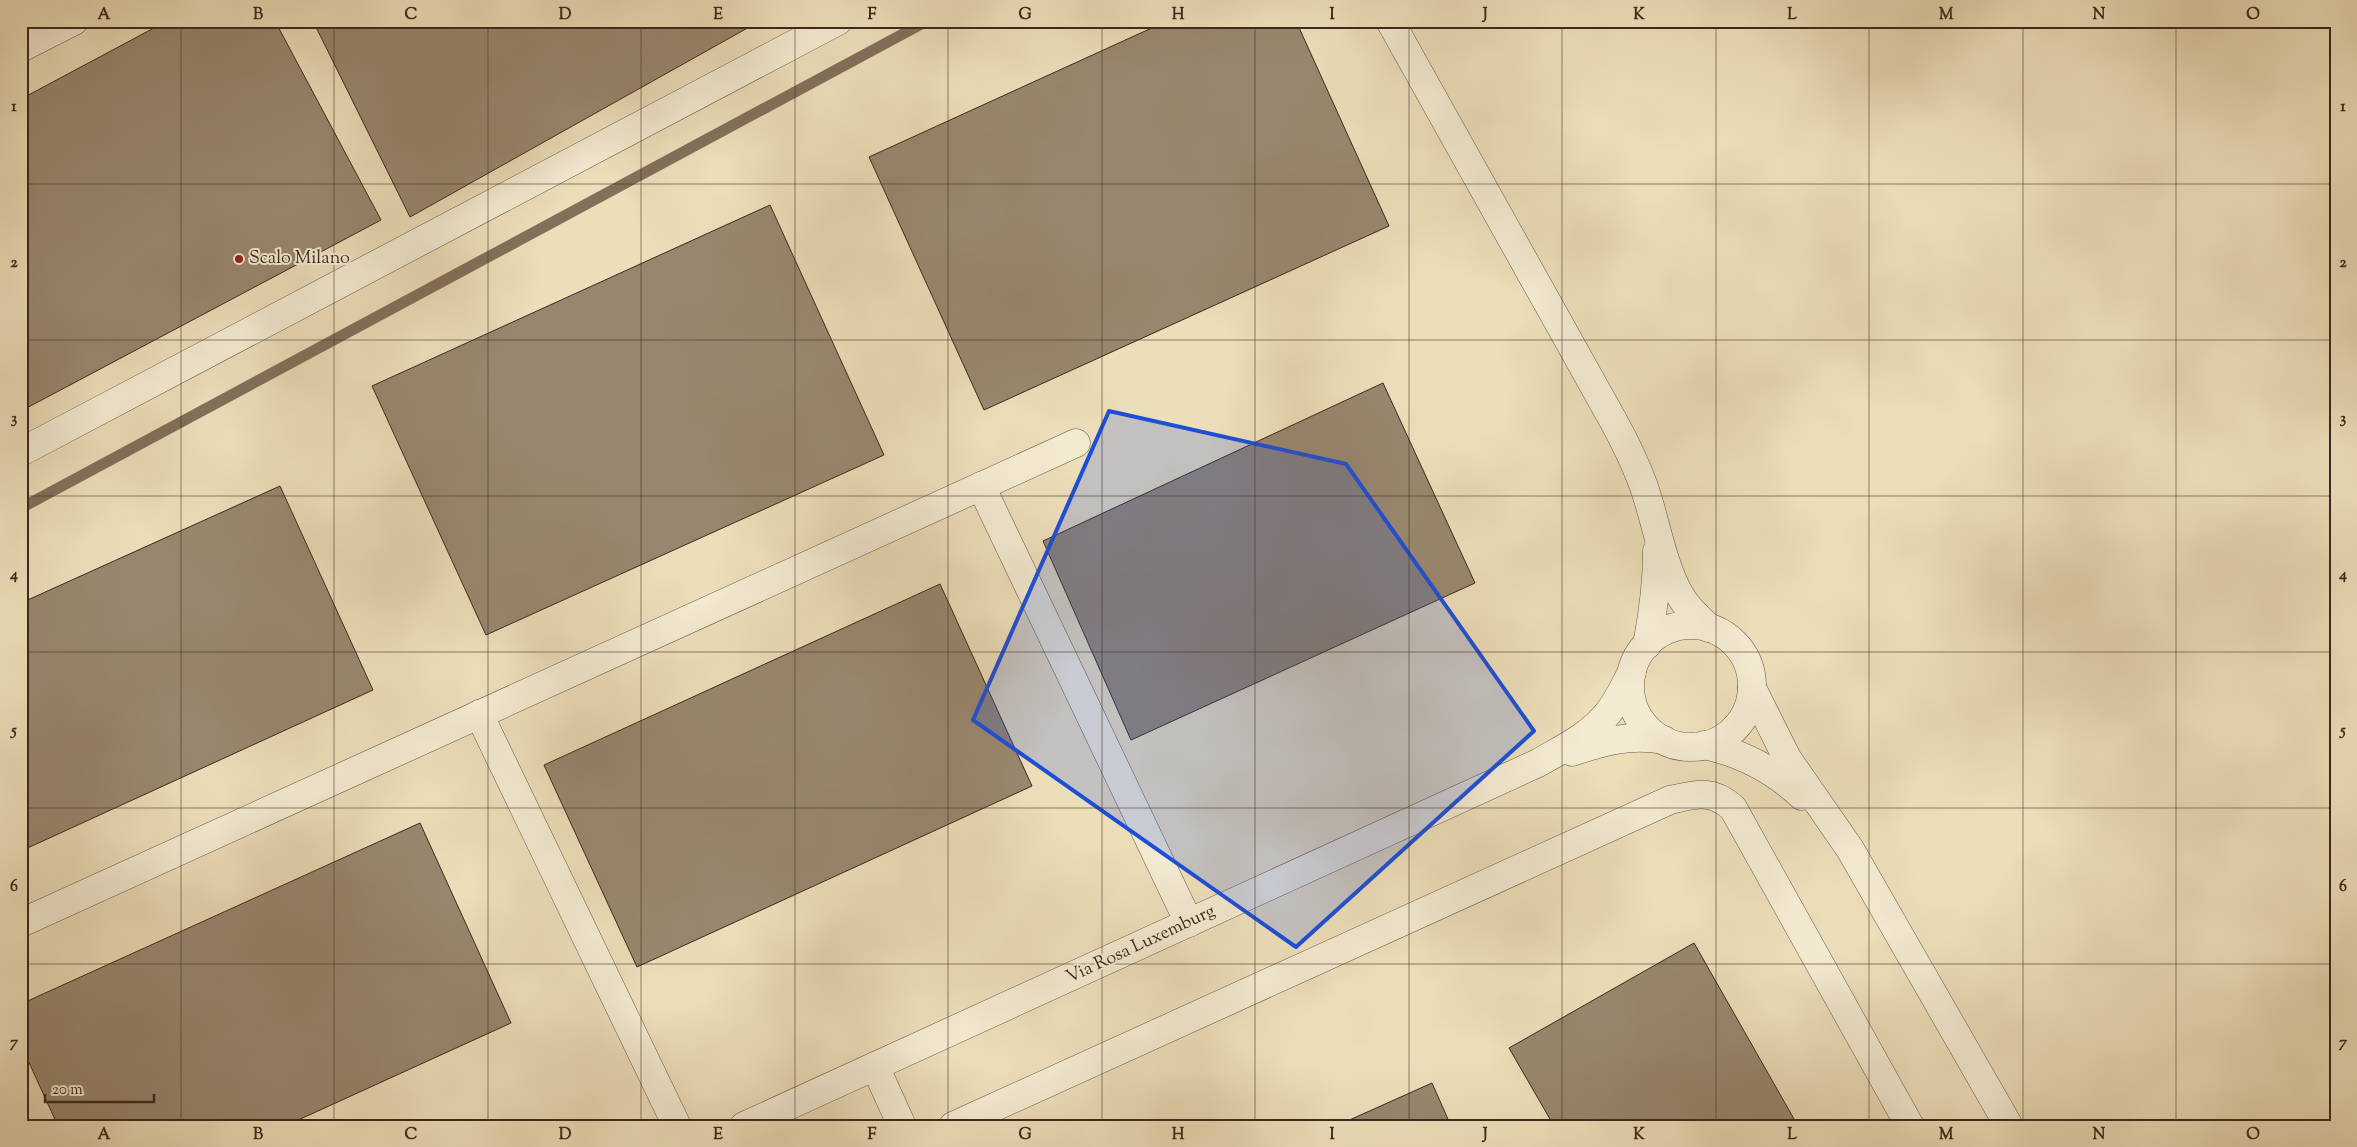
<svg xmlns="http://www.w3.org/2000/svg" width="2357" height="1147" viewBox="0 0 2357 1147" font-family="'Sorts Mill Goudy',serif">
	<style>
		.lines { fill: none; stroke-linecap: round; stroke-linejoin: round }
		.stream { stroke: #82705b; stroke-width: 11 }
		.building { fill: #98876f; stroke: #3c281e }
		.minor-casing { stroke: #685645; stroke-width: 29 }
		.minor { stroke: #f3ead2; stroke-width: 28 }
		.marked { fill: #1d4ed8; fill-opacity: 0.2; stroke: #1d4ed8; stroke-width: 4; stroke-linejoin: round }
		.grid { fill: none; stroke: #3c281e; stroke-width: 1; stroke-opacity: 0.55 }
		.poi-dot { fill: #8f2418; stroke: #f3ead2; stroke-width: 2 }
		.labels { text-anchor: middle; dominant-baseline: central; stroke-width: 4; stroke-linejoin: round; paint-order: stroke }
		.poi-label { font-size: 18px; fill: #3c281e; stroke: #f3ead2; text-anchor: start }
		.street-label { font-size: 18px; fill: #3c281e; stroke: #f3ead2 }
		.neatline { fill: none; stroke: #3c281e; stroke-width: 2 }
		.grid-label { font-size: 16px; text-anchor: middle; font-weight: bold; fill: #3c281e }
	</style>
	<rect width="100%" height="100%" fill="#ecdeb9"/>
	<filter id="stains"><feTurbulence type="fractalNoise" baseFrequency=".004" numOctaves="4"/><feColorMatrix values="0 0 0 0 .2 0 0 0 0 .09 0 0 0 0 .02 0 0 0 .5 -.17"/></filter>
	<radialGradient id="worn" r=".72"><stop offset=".6" stop-color="#630" stop-opacity="0"/><stop offset="1" stop-color="#630" stop-opacity=".3"/></radialGradient>
	<g class="lines">
		<polyline class="stream" points="21,508 927,21"/>
	</g>
	<g class="building">
		<polygon points="167,21 275,21 381,220 21,411 21,99"/>
		<polygon points="313,21 760,21 410,217"/>
		<polygon points="1167,21 1296,21 1389,226 984,410 869,157"/>
		<polygon points="770,205 884,455 486,635 372,386"/>
		<polygon points="1383,383 1475,583 1131,740 1043,541"/>
		<polygon points="280,486 373,690 21,851 21,603"/>
		<polygon points="940,584 1032,786 637,967 544,765"/>
		<polygon points="420,823 511,1023 285,1126 58,1126 21,1045 21,1004"/>
		<polygon points="1694,943 1798,1126 1554,1126 1509,1048"/>
		<polygon points="1432,1083 1451,1126 1336,1126"/>
	</g>
	<g class="lines">
		<g class="minor-casing">
			<g id="minor">
				<path d="M 1390,21 L 1614,422 C 1625,442 1635,463 1643,484 C 1656,520 1662,565 1681,597 C 1688,609 1699,618 1709,628"/>
				<polyline points="21,48 74,21"/>
				<polyline points="21,452 838,21"/>
				<polyline points="981,486 1189,923"/>
				<circle cx="1691" cy="686" r="61"/>
				<path d="M 1647,645 C 1653,614 1657,584 1657,551"/>
				<polyline points="1752,688 1787,758 1850,849 2009,1126"/>
				<polyline points="479,714 677,1126"/>
				<path d="M 1704,745 C 1742,753 1774,770 1802,796"/>
				<path d="M 1572,752 C 1604,741 1631,734 1664,740"/>
				<polyline points="21,923 1076,443"/>
				<polyline points="875,1066 902,1126"/>
				<path d="M 744,1126 L 1538,763 C 1562,749 1590,736 1608,713 C 1618,701 1624,686 1632,672"/>
				<path d="M 953,1126 L 1670,800 C 1696,794 1712,789 1733,808 L 1910,1126"/>
			</g>
		</g>
		<use href="#minor" class="minor"/>
	</g>
	<path class="marked" d="M 1109,411 L 1346,464 L 1534,731 L 1296,947 L 973,720 Z"/>
	<path class="grid" d="M 181,21 L 181,1126M 334,21 L 334,1126M 488,21 L 488,1126M 641,21 L 641,1126M 795,21 L 795,1126M 948,21 L 948,1126M 1102,21 L 1102,1126M 1255,21 L 1255,1126M 1409,21 L 1409,1126M 1562,21 L 1562,1126M 1716,21 L 1716,1126M 1869,21 L 1869,1126M 2023,21 L 2023,1126M 2176,21 L 2176,1126M 21,184 L 2336,184M 21,340 L 2336,340M 21,496 L 2336,496M 21,652 L 2336,652M 21,808 L 2336,808M 21,964 L 2336,964"/>
	<circle class="poi-dot" cx="239" cy="259" r="5"/>
	<g class="labels">
		<g class="poi-label">
			<text x="249" y="259">Scalo Milano</text>
		</g>
		<g class="street-label">
			<text transform="translate(1141 945) rotate(-25)">Via Rosa Luxemburg</text>
		</g>
	</g>
	<rect width="2357" height="1147" fill="none" stroke="#ecdeb9" stroke-width="55"/>
	<path d="M45 1094v8h109v-8" fill="none" stroke="#3c281e" stroke-width="2.5"/>
	<text x="52" y="1094" font-size="15" fill="#3c281e" stroke="#f3ead2" stroke-width="4" paint-order="stroke">20 m</text>
	<rect x="28" y="28" width="2302" height="1092" class="neatline"/>
	<g class="grid-label">
		<text x="104" y="19">A</text>
		<text x="258" y="19">B</text>
		<text x="411" y="19">C</text>
		<text x="565" y="19">D</text>
		<text x="718" y="19">E</text>
		<text x="872" y="19">F</text>
		<text x="1025" y="19">G</text>
		<text x="1178" y="19">H</text>
		<text x="1332" y="19">I</text>
		<text x="1485" y="19">J</text>
		<text x="1639" y="19">K</text>
		<text x="1792" y="19">L</text>
		<text x="1946" y="19">M</text>
		<text x="2099" y="19">N</text>
		<text x="2253" y="19">O</text>
		<text x="14" y="111">1</text>
		<text x="2343" y="111">1</text>
		<text x="14" y="267">2</text>
		<text x="2343" y="267">2</text>
		<text x="14" y="423">3</text>
		<text x="2343" y="423">3</text>
		<text x="14" y="579">4</text>
		<text x="2343" y="579">4</text>
		<text x="14" y="735">5</text>
		<text x="2343" y="735">5</text>
		<text x="14" y="891">6</text>
		<text x="2343" y="891">6</text>
		<text x="14" y="1047">7</text>
		<text x="2343" y="1047">7</text>
		<text x="104" y="1139">A</text>
		<text x="258" y="1139">B</text>
		<text x="411" y="1139">C</text>
		<text x="565" y="1139">D</text>
		<text x="718" y="1139">E</text>
		<text x="872" y="1139">F</text>
		<text x="1025" y="1139">G</text>
		<text x="1178" y="1139">H</text>
		<text x="1332" y="1139">I</text>
		<text x="1485" y="1139">J</text>
		<text x="1639" y="1139">K</text>
		<text x="1792" y="1139">L</text>
		<text x="1946" y="1139">M</text>
		<text x="2099" y="1139">N</text>
		<text x="2253" y="1139">O</text>
	</g>
	<rect width="100%" height="100%" filter="url(#stains)"/>
	<rect width="100%" height="100%" fill="url(#worn)"/>
</svg>
